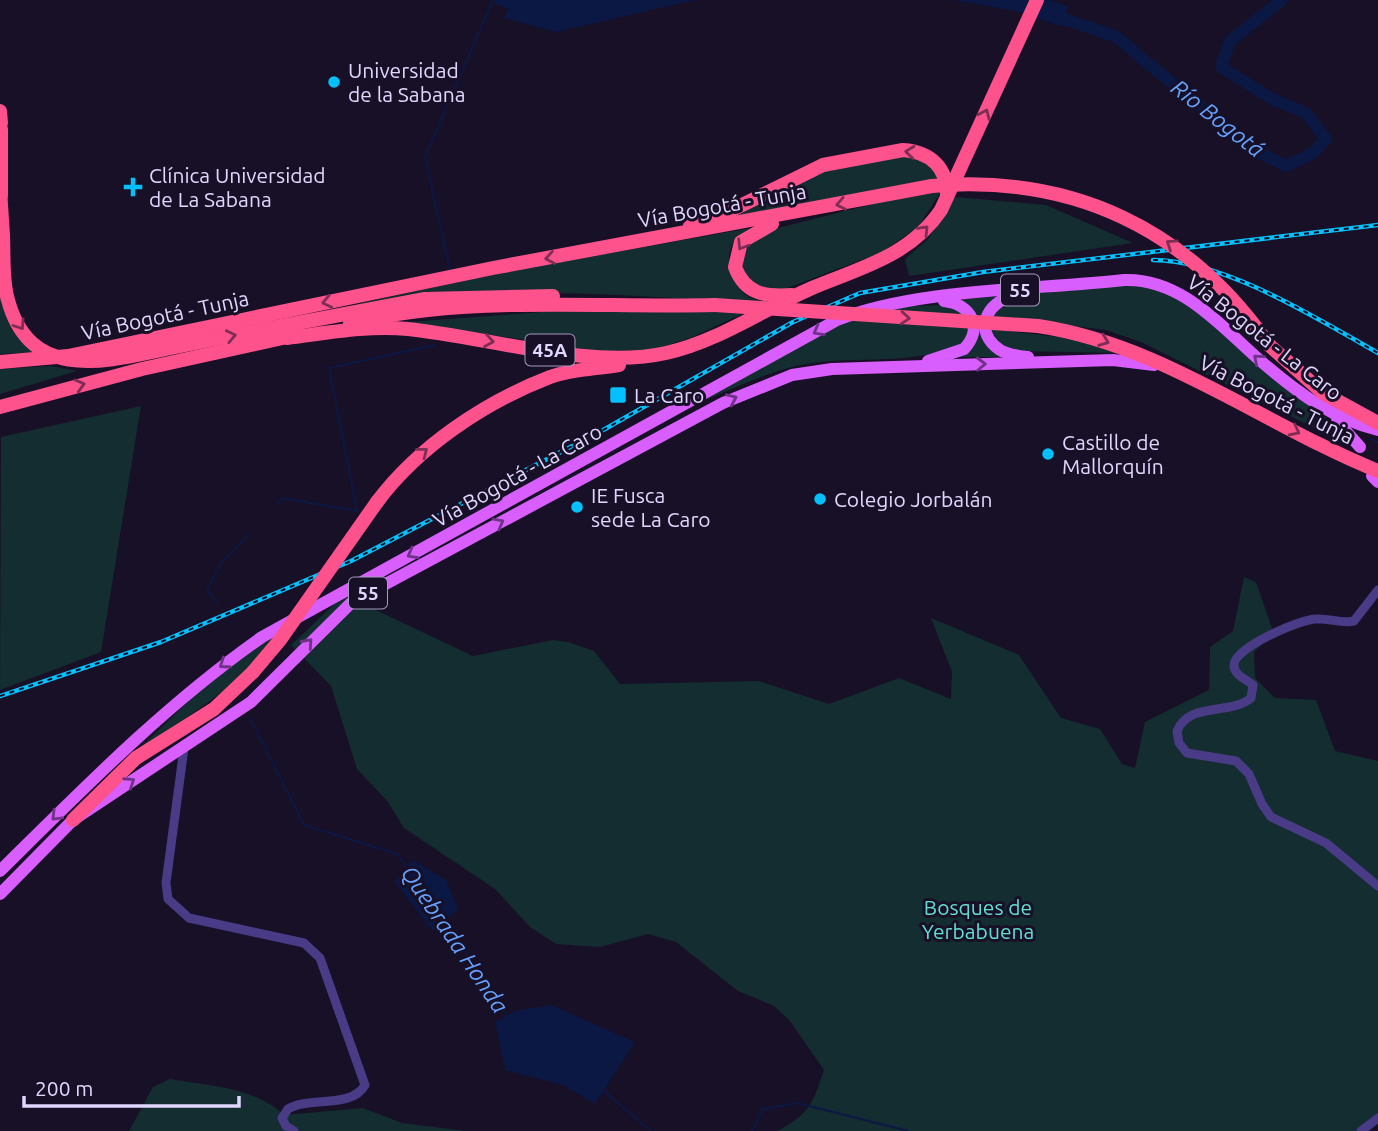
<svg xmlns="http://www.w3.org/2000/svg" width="1378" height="1131" viewBox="0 0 1378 1131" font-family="Ubuntu,sans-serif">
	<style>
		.green { fill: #132d30 }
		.water { fill: #0b1844 }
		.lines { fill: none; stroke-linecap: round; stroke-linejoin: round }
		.stream { stroke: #0b1844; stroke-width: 2 }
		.river { stroke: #0b1844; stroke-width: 12 }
		.minor { stroke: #493b85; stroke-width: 9 }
		.major { stroke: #d85efd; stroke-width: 12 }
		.highway { stroke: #fd528c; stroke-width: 14 }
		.rail-casing { stroke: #04c0fc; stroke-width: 4.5 }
		.rail { stroke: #171027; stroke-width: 2; stroke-dasharray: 5; stroke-linecap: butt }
		.highway-bridge { stroke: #fd528c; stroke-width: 14 }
		.oneway { stroke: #7e2e54 }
		.oneway2 { stroke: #6e3387 }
		.poi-dot { fill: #04c0fc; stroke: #171027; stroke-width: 2.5 }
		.labels { text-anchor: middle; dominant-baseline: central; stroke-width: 6; stroke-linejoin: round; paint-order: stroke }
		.shield { fill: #171027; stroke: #a49bbe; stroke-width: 2 }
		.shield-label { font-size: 19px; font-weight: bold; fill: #e0d6fe }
		.poi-label { font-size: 21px; fill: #e0d6fe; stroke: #171027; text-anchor: start }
		.street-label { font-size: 21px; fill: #e0d6fe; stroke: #171027 }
		.park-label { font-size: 21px; fill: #62dfd1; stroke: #171027 }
		.water-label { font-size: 23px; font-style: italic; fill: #65a1fd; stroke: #171027 }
	</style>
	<rect width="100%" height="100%" fill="#171027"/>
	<g class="green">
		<polygon points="906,153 922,156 942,181 712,227 825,170"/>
		<polygon points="941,192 918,227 882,252 777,292 756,288 742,271 743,248 758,233 893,199"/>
		<polygon points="955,197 1046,205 1133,243 909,276 905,259 927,240"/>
		<path d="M 756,227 C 748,231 737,235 733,243 C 723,260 733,290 751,298 C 757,301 766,300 773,300 L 690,338 L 659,348 L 634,352 L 597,351 L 408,322 L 705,300 C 587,292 469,288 351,305 L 516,270 Z"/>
		<polygon points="0,235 3,290 37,352 0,354"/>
		<path d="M 1126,285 L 1148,286 L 1183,300 L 1345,433 L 1359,450 L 1141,342 L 1106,330 L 991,316 C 1021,284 1085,288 1126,285 Z"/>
		<polygon points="996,296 981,317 1006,357 955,357 964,355 975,312 960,300"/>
		<path d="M 946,305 L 964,311 L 970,330 L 966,342 C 917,367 859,355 806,364 C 766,371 727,392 689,407 L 843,322 L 908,306 Z"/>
		<polygon points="990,329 1075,339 1118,353 1015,351 1001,346"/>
		<polygon points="51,366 77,371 0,394 0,369"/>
		<polygon points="141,406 101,652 0,690 1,437"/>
		<path d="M 1244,577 L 1256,582 L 1274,634 L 1254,652 L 1255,678 L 1275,698 L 1316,700 L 1335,751 L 1378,761 L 1378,1116 L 1357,1131 L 777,1131 C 809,1115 813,1103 824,1070 L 790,1021 L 774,1006 L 738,991 L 676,942 L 648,934 L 600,947 L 556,944 L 530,927 L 495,889 L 404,828 L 388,802 L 357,769 L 331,686 L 291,645 L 344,595 L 473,656 L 553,640 L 568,642 L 594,651 L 620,684 L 759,681 L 829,704 L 899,678 L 951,699 L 952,672 L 931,618 L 1019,655 L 1061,718 L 1100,729 L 1122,764 L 1135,768 L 1145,722 L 1209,690 L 1210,647 L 1233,631 Z"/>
		<path d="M 276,633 C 239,689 191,713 138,750 L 220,671 Z"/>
		<path d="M 170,1079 C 210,1086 254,1087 284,1115 L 363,1108 L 402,1123 L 466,1131 L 129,1131 L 153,1087 Z"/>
	</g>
	<g class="water">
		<polygon points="513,0 695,0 556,32 504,18"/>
		<polygon points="953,0 1049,0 1068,6 1063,27 1016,11"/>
		<polygon points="413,860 446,880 458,909 433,931 394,881"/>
		<polygon points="551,1005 635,1042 595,1104 563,1085 505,1070 495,1022 515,1011"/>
	</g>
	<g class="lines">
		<g class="stream">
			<polyline points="450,270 425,157 493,0"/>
			<polyline points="1371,439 1378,442"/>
			<polyline points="277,504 282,498 357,511 329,368 435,345"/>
			<polyline points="217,602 207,590 222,562 249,534"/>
			<polyline points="250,718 304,825 397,854 406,866"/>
			<polyline points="445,919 508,1017"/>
			<polyline points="604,1091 651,1131"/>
			<polyline points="752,1131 763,1109 797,1103 908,1131"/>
		</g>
		<g class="river">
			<polyline points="501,0 528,8"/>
			<polyline points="1023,0 1061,18 1115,36 1252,149 1286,166 1313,153 1326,139 1306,113 1272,99 1221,67 1230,41 1282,0"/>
		</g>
		<g class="minor">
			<path d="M 1378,590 L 1354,621 C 1341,624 1330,618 1316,619 C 1301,619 1232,648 1234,666 C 1235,676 1246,679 1253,685 L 1251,698 C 1229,716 1190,701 1177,731 L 1179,743 L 1187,753 L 1236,761 L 1249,774 L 1262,804 L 1271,817 L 1326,843 L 1378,886"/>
			<path d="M 184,748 L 166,883 L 168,899 L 189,918 L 304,943 L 320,958 L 365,1085 C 352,1109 309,1096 288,1109 L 282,1118 L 286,1126 L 294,1131"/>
			<polyline points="1361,1131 1378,1118"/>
		</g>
		<g class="major">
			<path d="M 1013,296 C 986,302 973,332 1000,350 C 1008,355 1019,356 1028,357"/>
			<path d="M 928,361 L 964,349 C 984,328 971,304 944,301"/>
			<polyline points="1337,421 1360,447"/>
			<polyline points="1372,476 1378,482"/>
			<path d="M 0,871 C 84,788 165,705 262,637 L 837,320 C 918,288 1036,290 1124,280 C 1183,278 1222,328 1263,363 C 1298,393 1333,419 1378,430"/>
			<polyline points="0,894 73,820 251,702 352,602 723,403 792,375 832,369 1113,360 1154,365"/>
		</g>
		<g class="highway">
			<polyline points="0,111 1,123"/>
			<polyline points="1,129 1,195"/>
			<polyline points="0,189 3,236"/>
			<path d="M 772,224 L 741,242 L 735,267 C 745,294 765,297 792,295"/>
			<path d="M 690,226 L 730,211 L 823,165 L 903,150 C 931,152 948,168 947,197"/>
			<path d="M 350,323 C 469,295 594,308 715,305"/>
			<path d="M 1038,326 C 1161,344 1264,425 1378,471"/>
			<polyline points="260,330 425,299 553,296"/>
			<path d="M 287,338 C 327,333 368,325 408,329 C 486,337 592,370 666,353 C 717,342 764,309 812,288 C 860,268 910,256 941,210 L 1037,0"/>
			<polyline points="1269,345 1323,393 1378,423"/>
			<polyline points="0,362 68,356 493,268 932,186"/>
			<polyline points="0,407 142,369 296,335"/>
			<path d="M 377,502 C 419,446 485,402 550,377 C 572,369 596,369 619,365"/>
			<polyline points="73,820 136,758 214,709 253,672"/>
		</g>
		<g class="rail-casing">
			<g id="rail">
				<path d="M 1153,260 C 1224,260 1316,318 1378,353"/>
				<polyline points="0,696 161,642 351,561 605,429 793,322 860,293 983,272 1378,225"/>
			</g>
		</g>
		<use href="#rail" class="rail"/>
		<g class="highway-bridge">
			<path d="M 932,186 C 1073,174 1188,229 1269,345"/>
			<path d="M 3,236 C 4,257 2,280 8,300 C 30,382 105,362 166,349 C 197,343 229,336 260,330"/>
			<polyline points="715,305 1038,326"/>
			<polyline points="253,672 280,640 377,502"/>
		</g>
	</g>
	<defs><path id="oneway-chevron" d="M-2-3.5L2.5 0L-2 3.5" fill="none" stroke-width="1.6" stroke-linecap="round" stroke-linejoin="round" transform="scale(1.75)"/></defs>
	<g class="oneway">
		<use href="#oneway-chevron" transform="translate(985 114) rotate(-66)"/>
		<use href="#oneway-chevron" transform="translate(910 152) rotate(-174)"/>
		<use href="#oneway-chevron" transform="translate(841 204) rotate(168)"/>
		<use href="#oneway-chevron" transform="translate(924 230) rotate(-46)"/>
		<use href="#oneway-chevron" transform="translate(1171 244) rotate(-146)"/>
		<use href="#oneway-chevron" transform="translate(742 245) rotate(122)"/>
		<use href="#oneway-chevron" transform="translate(550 258) rotate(170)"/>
		<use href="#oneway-chevron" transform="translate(327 302) rotate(168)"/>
		<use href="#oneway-chevron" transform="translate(905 318) rotate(4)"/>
		<use href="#oneway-chevron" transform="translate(20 325) rotate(56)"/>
		<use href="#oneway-chevron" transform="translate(231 336) rotate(-12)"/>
		<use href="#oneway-chevron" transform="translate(489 341) rotate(9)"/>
		<use href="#oneway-chevron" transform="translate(1104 341) rotate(21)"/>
		<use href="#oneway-chevron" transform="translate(80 385) rotate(-15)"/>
		<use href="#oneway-chevron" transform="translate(1295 431) rotate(27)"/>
		<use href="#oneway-chevron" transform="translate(423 452) rotate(-38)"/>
	</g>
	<g class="oneway2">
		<use href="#oneway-chevron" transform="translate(818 331) rotate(151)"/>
		<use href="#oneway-chevron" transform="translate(1258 359) rotate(-139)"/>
		<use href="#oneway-chevron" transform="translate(981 364) rotate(-2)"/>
		<use href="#oneway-chevron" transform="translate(732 399) rotate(-24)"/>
		<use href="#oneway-chevron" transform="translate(499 523) rotate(-28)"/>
		<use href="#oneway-chevron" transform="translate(412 554) rotate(151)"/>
		<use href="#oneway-chevron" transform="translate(308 643) rotate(-48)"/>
		<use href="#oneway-chevron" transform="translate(224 664) rotate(145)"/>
		<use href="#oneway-chevron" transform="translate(130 782) rotate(-33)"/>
		<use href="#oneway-chevron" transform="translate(56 816) rotate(135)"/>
	</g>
	<g class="poi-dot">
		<circle cx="334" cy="82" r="7"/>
		<path d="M129.5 176.5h7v7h7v7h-7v7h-7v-7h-7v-7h7z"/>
		<rect x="609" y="386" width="18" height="18" rx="3.5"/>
		<circle cx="1048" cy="454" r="7"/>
		<circle cx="820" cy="499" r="7"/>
		<circle cx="577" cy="507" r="7"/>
	</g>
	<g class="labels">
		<g class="shield">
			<rect x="1001" y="274.5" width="38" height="31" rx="5"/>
			<rect x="525.5" y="334.5" width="49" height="31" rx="5"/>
			<rect x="349" y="577.5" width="38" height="31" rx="5"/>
		</g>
		<g class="shield-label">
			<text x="1020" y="290">55</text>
			<text x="550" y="350">45A</text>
			<text x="368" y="593">55</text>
		</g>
		<g class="poi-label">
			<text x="348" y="70">Universidad<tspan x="348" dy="24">de la Sabana</tspan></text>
			<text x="149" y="175">Clínica Universidad<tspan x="149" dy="24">de La Sabana</tspan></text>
			<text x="634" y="395">La Caro</text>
			<text x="1062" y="442">Castillo de<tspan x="1062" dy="24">Mallorquín</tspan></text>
			<text x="591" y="495">IE Fusca<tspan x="591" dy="24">sede La Caro</tspan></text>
			<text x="834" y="499">Colegio Jorbalán</text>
		</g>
		<g class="street-label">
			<text transform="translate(722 205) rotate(-10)">Vía Bogotá - Tunja</text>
			<text transform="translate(165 315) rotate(-12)">Vía Bogotá - Tunja</text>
			<text transform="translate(1265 337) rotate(38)">Vía Bogotá - La Caro</text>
			<text transform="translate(1277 399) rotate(27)">Vía Bogotá - Tunja</text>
			<text transform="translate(517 475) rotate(-29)">Vía Bogotá - La Caro</text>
		</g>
		<g class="park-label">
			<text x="978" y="907">Bosques de<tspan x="978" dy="24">Yerbabuena</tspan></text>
		</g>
		<g class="water-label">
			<text transform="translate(1218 118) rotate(38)">Río Bogotá</text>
			<text transform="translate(455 939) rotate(56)">Quebrada Honda</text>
		</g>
	</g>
	<path d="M24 1096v10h215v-10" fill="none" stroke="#e0d6fe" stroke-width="3.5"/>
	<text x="35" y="1096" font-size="21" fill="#e0d6fe" stroke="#171027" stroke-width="5" paint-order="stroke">200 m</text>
</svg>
